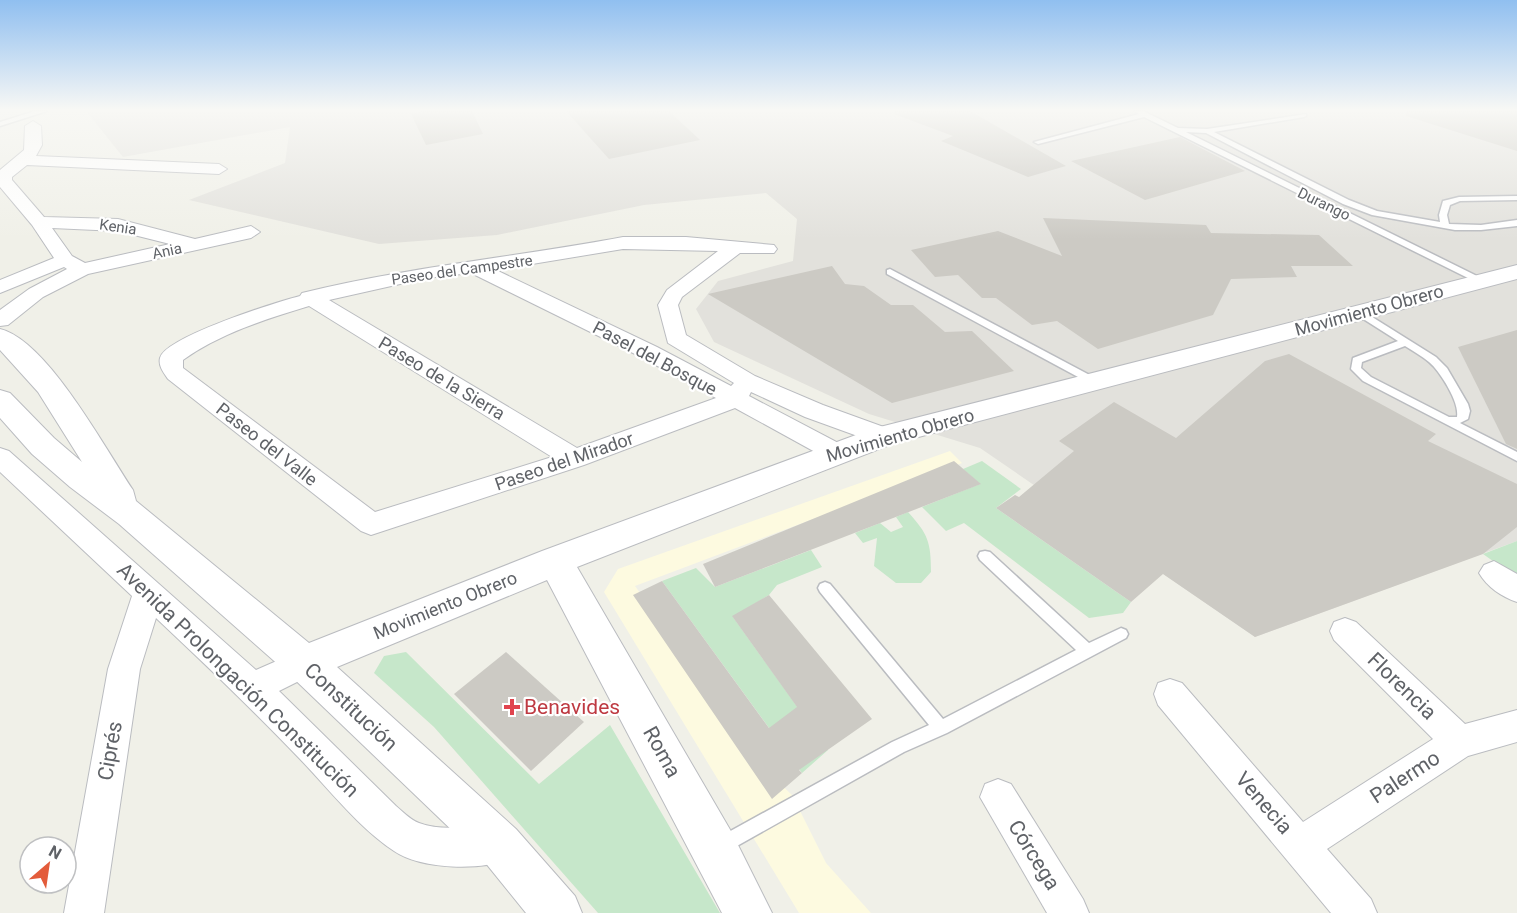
<svg xmlns="http://www.w3.org/2000/svg" width="1517" height="913" viewBox="0 0 1517 913" font-family="Roboto,sans-serif">
	<style>
		.commercial { fill: #fdfae0 }
		.industrial { fill: #e2e1dc }
		.green { fill: #c6e7ca }
		.building { fill: #cccac4 }
		.lines { fill: none; stroke-linecap: round; stroke-linejoin: round }
		.service-casing { stroke: #babcc0; stroke-width: 3 }
		.minor-casing { stroke: #babcc0; stroke-width: 2 }
		.tertiary-casing { stroke: #babcc0; stroke-width: 2 }
		.service { fill: #fff; fill-rule: evenodd }
		.minor { fill: #fff; fill-rule: evenodd }
		.tertiary { fill: #fff; fill-rule: evenodd }
		.health-dot { fill: #e0444e; stroke: #fff; stroke-width: 2 }
		.labels { text-anchor: middle; dominant-baseline: central; stroke-width: 4.5; stroke-linejoin: round; paint-order: stroke }
		.far-street-label { font-size: 15px; fill: #5f6267; stroke: #fff }
		.street-label { font-size: 18px; fill: #5f6267; stroke: #fff }
		.near-street-label { font-size: 21px; fill: #5f6267; stroke: #fff }
		.near-health-label { font-size: 21px; fill: #be3a42; stroke: #fff; text-anchor: start }
	</style>
	<rect width="100%" height="100%" fill="#f0f0e8"/>
	<polygon class="commercial" points="950,451 962,463 635,586 773,777 792,795 826,863 871,913 799,913 604,592 618,569"/>
	<polygon class="industrial" points="86,111 1517,111 1517,541 1255,637 980,448 869,414 714,342 696,309 718,281 793,261 797,219 766,193 644,205 497,235 379,244 189,200 285,163 290,127 123,157"/>
	<g class="green">
		<polygon points="982,461 1021,489 996,508 1131,602 1123,613 1089,618 964,523 946,531 922,507 980,484 963,469"/>
		<path d="M 908,512 C 928,534 931,542 931,572 L 921,583 L 896,583 L 874,566 L 877,538 L 863,543 L 855,533 L 880,523 L 891,532 L 903,527 L 896,517 Z"/>
		<polygon points="1517,541 1517,578 1483,554"/>
		<polygon points="811,550 822,567 777,585 769,595 733,617 828,750 802,773 662,581 696,568 715,587"/>
		<polygon points="406,652 539,784 610,725 720,913 598,913 434,727 374,673 384,656"/>
	</g>
	<g class="building">
		<polygon points="424,111 472,111 483,134 426,145 411,114"/>
		<polygon points="566,111 669,111 700,140 609,159"/>
		<polygon points="894,111 970,111 1066,166 1028,177 941,141 953,136 894,114"/>
		<polygon points="1407,111 1517,111 1517,151 1406,116"/>
		<polygon points="1180,137 1245,171 1145,200 1071,161"/>
		<polygon points="1043,218 1206,225 1211,233 1319,235 1353,266 1291,266 1297,277 1231,279 1213,315 1098,349 1057,321 1032,325 996,298 982,298 958,275 935,277 911,250 998,231 1062,256"/>
		<polygon points="832,266 845,284 864,286 891,305 913,305 945,332 972,331 1014,371 892,403 708,294"/>
		<polygon points="1517,330 1517,449 1506,444 1458,347"/>
		<polygon points="1289,354 1436,434 1428,441 1517,484 1517,527 1483,554 1255,637 1163,574 1131,602 996,508 1015,495 1019,497 1074,451 1059,441 1114,402 1176,438 1265,361"/>
		<polygon points="954,461 981,484 715,587 703,564"/>
		<polygon points="662,581 769,728 797,707 732,616 769,595 872,719 799,770 802,773 772,799 633,595"/>
		<polygon points="506,652 584,722 531,771 454,694"/>
	</g>
	<g class="lines">
		<g class="service-casing">
			<g id="service">
				<polygon points="35,111 47,111 0,126 0,122"/>
				<polygon points="1134,111 1143,111 1178,128 1207,129 1306,114 1306,116 1304,117 1214,132 1349,200 1377,211 1440,222 1439,215 1443,201 1459,197 1517,196 1517,200 1460,201 1450,205 1447,215 1449,224 1481,225 1517,220 1517,226 1481,230 1455,230 1372,215 1343,204 1206,133 1186,132 1483,279 1483,283 1480,284 1144,117 1038,144 1034,142 1139,114"/>
				<polygon points="890,269 1099,380 1100,382 1099,384 1091,384 887,274 887,270"/>
				<path d="M 1361,310 L 1436,357 L 1447,368 L 1468,404 L 1470,411 L 1468,419 L 1460,423 L 1517,452 L 1517,461 L 1363,381 L 1351,369 L 1353,358 L 1398,341 L 1357,315 L 1356,313 ZM 1405,346 C 1413,351 1422,356 1429,362 C 1440,371 1460,403 1457,417 L 1449,417 L 1371,377 L 1361,368 L 1362,362 Z"/>
				<polygon points="985,551 990,552 1089,643 1121,628 1126,630 1128,634 1126,638 947,733 904,752 728,851 722,854 716,851 713,845 716,839 892,742 929,725 820,592 818,588 820,584 825,582 830,584 943,719 1076,650 980,560 978,556 980,552"/>
			</g>
		</g>
		<g class="minor-casing">
			<g id="minor">
				<path d="M 33,121 L 41,126 L 42,145 L 36,156 L 219,164 L 227,169 L 219,174 L 27,165 L 12,177 L 12,180 L 44,217 L 118,219 L 195,239 L 251,226 L 260,232 L 251,238 L 88,274 L 43,297 L 8,325 L 0,326 L 0,310 L 29,289 L 67,269 L 64,267 L 0,293 L 0,280 L 54,258 L 32,225 L 0,187 L 0,170 L 24,150 L 25,126 ZM 52,228 L 118,231 L 170,244 L 85,263 L 72,256 Z"/>
				<path d="M 623,237 L 686,237 L 774,245 L 777,249 L 774,253 L 740,253 L 682,297 L 678,305 L 686,335 L 755,376 L 823,405 L 892,430 L 895,436 L 892,442 L 883,445 L 874,442 L 805,417 L 751,392 L 749,396 L 844,446 L 848,452 L 844,458 L 835,461 L 826,458 L 735,408 L 584,465 L 371,535 L 361,531 L 168,379 C 164,373 158,366 160,358 C 165,337 277,302 300,296 L 302,293 C 407,267 516,257 623,237 ZM 623,249 L 718,251 L 667,290 L 658,305 L 668,343 L 734,383 L 731,386 L 657,347 L 496,270 ZM 471,273 L 641,357 L 716,398 L 577,448 L 329,300 L 427,278 ZM 309,306 L 552,457 L 375,512 L 183,368 L 183,360 C 219,334 266,319 309,306 Z"/>
				<path d="M 0,448 L 9,451 L 256,670 L 304,649 L 315,653 L 320,663 L 315,673 L 279,691 L 396,806 C 403,812 411,820 419,823 C 450,835 483,819 513,832 L 519,845 L 513,858 C 483,871 422,870 394,851 C 358,827 329,789 299,758 C 253,710 205,664 156,618 L 140,669 L 104,913 L 64,913 L 108,669 L 132,596 L 0,472 Z"/>
				<path d="M 1494,561 L 1517,574 L 1517,602 C 1502,597 1487,587 1479,573 L 1484,565 Z"/>
				<polygon points="1345,618 1356,622 1465,724 1517,710 1517,742 1468,756 1327,849 1371,899 1377,913 1331,913 1158,705 1154,694 1158,683 1170,679 1182,683 1303,822 1433,739 1334,640 1330,631 1334,622"/>
				<polygon points="998,779 1011,784 1083,899 1089,913 1047,913 980,797 985,784"/>
			</g>
		</g>
		<g class="tertiary-casing">
			<path id="tertiary" d="M 1517,265 L 1517,279 L 892,444 L 577,567 L 732,833 L 772,913 L 722,913 L 547,580 L 337,667 L 516,829 L 575,896 L 582,913 L 526,913 L 484,861 L 290,675 L 119,524 L 70,487 L 32,454 L 0,418 L 0,390 L 10,393 L 54,438 L 82,462 L 38,392 L 0,350 L 0,329 C 47,340 106,450 133,490 L 136,501 L 309,643 L 542,551 L 872,429 Z"/>
		</g>
		<use href="#service" class="service"/>
		<use href="#minor" class="minor"/>
		<use href="#tertiary" class="tertiary"/>
	</g>
	<linearGradient id="sky" x2="0" y2="1"><stop stop-color="#90bff0"/><stop offset="0.46" stop-color="#f8f8f5"/><stop offset="1" stop-color="#f8f8f5" stop-opacity="0"/></linearGradient>
	<rect width="1517" height="239" fill="url(#sky)"/>
	<path class="health-dot" d="M509 698h6v6h6v6h-6v6h-6v-6h-6v-6h6z"/>
	<g class="labels">
		<g class="far-street-label">
			<text transform="translate(1324 204) rotate(26)">Durango</text>
			<text transform="translate(118 227) rotate(8)">Kenia</text>
			<text transform="translate(167 251) rotate(-12)">Ania</text>
			<text transform="translate(462 270) rotate(-8)">Paseo del Campestre</text>
		</g>
		<g class="street-label">
			<text transform="translate(1369 310) rotate(-15)">Movimiento Obrero</text>
			<text transform="translate(655 358) rotate(28)">Pasel del Bosque</text>
			<text transform="translate(442 378) rotate(31)">Paseo de la Sierra</text>
			<text transform="translate(900 435) rotate(-16)">Movimiento Obrero</text>
			<text transform="translate(267 444) rotate(38)">Paseo del Valle</text>
			<text transform="translate(564 461) rotate(-19)">Paseo del Mirador</text>
			<text transform="translate(445 605) rotate(-22)">Movimiento Obrero</text>
		</g>
		<g class="near-street-label">
			<text transform="translate(238 680) rotate(44)">Avenida Prolongación Constitución</text>
			<text transform="translate(1402 686) rotate(44)">Florencia</text>
			<text transform="translate(351 707) rotate(43)">Constitución</text>
			<text transform="translate(110 751) rotate(-80)">Ciprés</text>
			<text transform="translate(662 752) rotate(61)">Roma</text>
			<text transform="translate(1405 777) rotate(-33)">Palermo</text>
			<text transform="translate(1264 803) rotate(49)">Venecia</text>
			<text transform="translate(1034 855) rotate(58)">Córcega</text>
		</g>
		<g class="near-health-label">
			<text x="524" y="707">Benavides</text>
		</g>
	</g>
	<g transform="translate(48 865) rotate(29)"><circle r="28" fill="#ffffff" stroke="#bfc0c2" stroke-width="1.5"/>
	<path d="M0-4.5L10 22L0 15L-10 22Z" fill="#e35c3b"/>
	<text y="-9" font-size="16" font-weight="bold" text-anchor="middle" fill="#5f6267">N</text>
	</g>
</svg>
